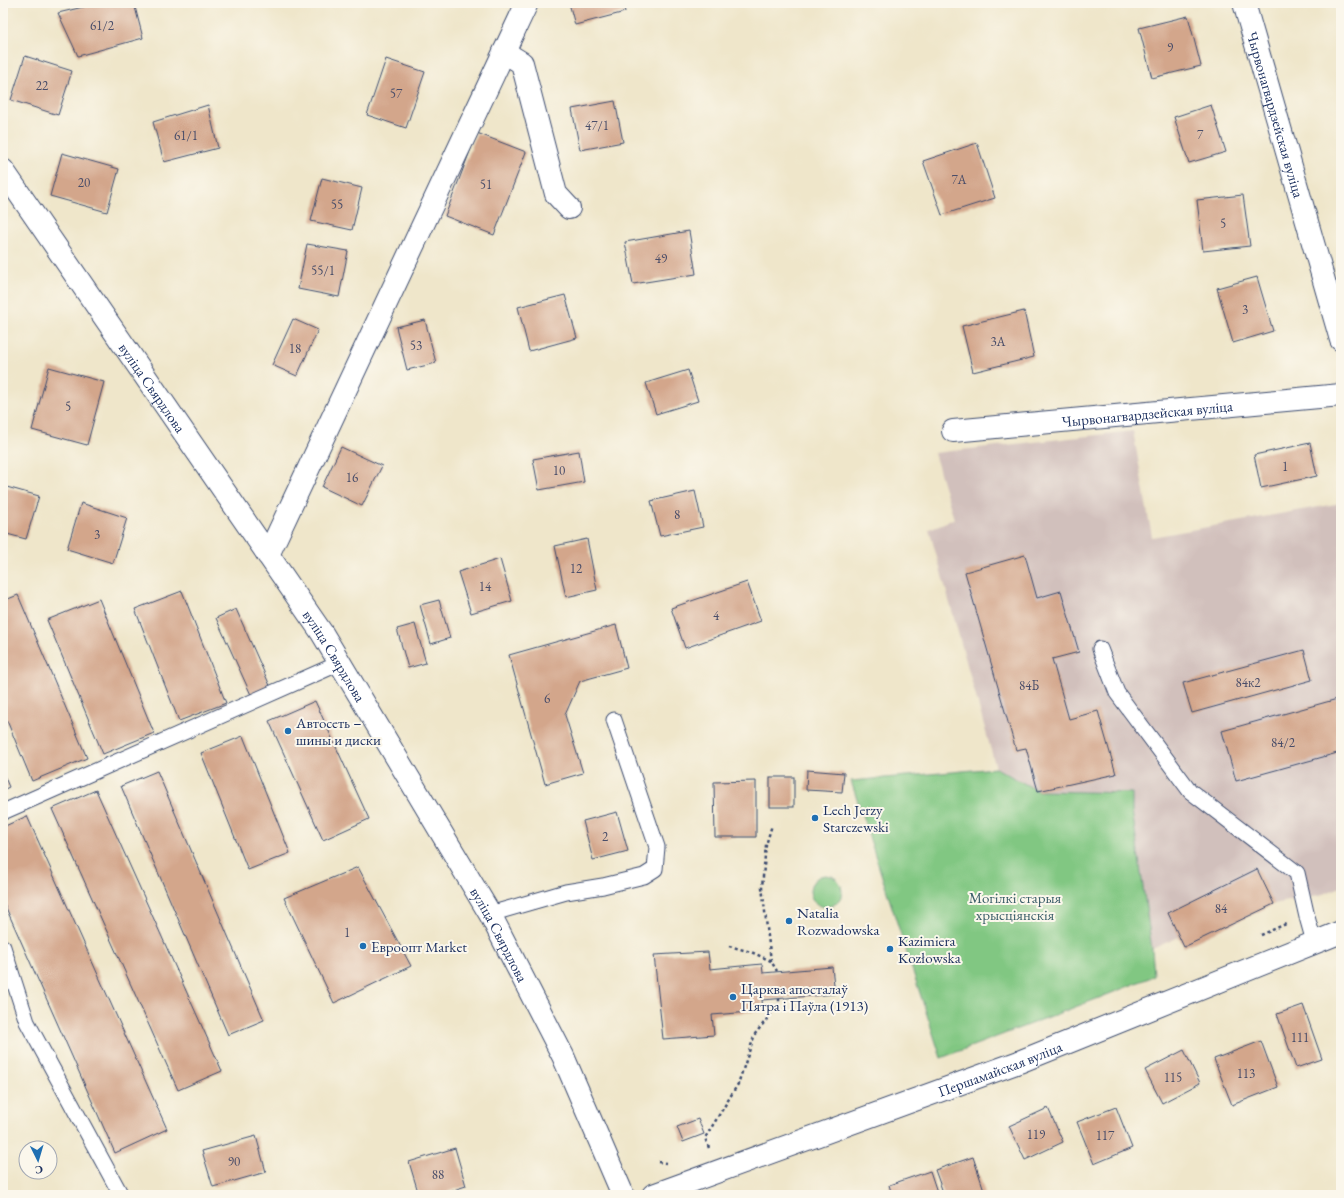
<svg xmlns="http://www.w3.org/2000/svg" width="1344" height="1198" viewBox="0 0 1344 1198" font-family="'EB Garamond',serif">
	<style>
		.industrial { fill: #d1c0bc }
		.green { fill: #81c782; stroke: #4e7b70 }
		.building { fill: #d3a68b }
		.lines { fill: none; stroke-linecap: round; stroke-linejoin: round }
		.lane-casing { stroke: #3b4a6e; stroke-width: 17 }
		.street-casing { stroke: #3b4a6e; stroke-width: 24 }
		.secondary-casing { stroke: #3b4a6e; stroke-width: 24 }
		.primary-casing { stroke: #3b4a6e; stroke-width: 24 }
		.path { stroke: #3b4a6e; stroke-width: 2.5; stroke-dasharray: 3 3; stroke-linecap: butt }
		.lane { stroke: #fff; stroke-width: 15 }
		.street { stroke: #fff; stroke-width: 22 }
		.secondary { stroke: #fff; stroke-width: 22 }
		.primary { stroke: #fff; stroke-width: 22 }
		.poi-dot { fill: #1f6fb2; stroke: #fbf7ec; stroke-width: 1.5 }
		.labels { text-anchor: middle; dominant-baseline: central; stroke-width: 4; stroke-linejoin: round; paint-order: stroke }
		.number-label { font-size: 13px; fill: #494d69 }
		.street-label { font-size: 15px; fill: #1b2f5e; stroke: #fbf7ec }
		.poi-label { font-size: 15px; fill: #1b2f5e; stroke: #fbf7ec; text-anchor: start }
		.park-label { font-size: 15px; fill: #3a5d69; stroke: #fbf7ec }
	</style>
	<rect width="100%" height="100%" fill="#fbf7ec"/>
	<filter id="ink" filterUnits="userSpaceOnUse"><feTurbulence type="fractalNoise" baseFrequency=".025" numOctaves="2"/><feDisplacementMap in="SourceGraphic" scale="8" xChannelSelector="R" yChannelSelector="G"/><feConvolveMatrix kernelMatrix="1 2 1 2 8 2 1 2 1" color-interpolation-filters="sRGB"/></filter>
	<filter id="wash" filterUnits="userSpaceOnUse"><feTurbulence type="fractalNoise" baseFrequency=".012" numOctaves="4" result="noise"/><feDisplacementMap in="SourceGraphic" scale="16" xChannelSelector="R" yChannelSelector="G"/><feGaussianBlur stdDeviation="0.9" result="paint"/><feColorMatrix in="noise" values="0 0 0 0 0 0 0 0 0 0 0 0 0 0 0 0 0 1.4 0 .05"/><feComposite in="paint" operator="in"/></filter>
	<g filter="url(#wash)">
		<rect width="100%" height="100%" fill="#efe6ca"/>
		<polygon class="industrial" points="1133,431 1152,537 1341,503 1341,887 1323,894 1274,904 1184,947 1179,937 1152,949 1132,810 1132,793 1038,791 996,768 929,529 954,519 934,453"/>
		<g class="green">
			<polygon points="996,768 1038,791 1132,793 1132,810 1152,949 1154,976 1099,998 941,1058 851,781"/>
			<circle cx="826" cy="891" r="16"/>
		</g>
		<g id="blocks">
			<g class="building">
				<polygon points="100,3 134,3 143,38 78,56 58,13"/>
				<polygon points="569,3 623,3 625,12 575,25"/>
				<polygon points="1188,16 1201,66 1152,78 1139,28"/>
				<polygon points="25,56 72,71 58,115 11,100"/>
				<polygon points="386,59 425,72 406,128 367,115"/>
				<polygon points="615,101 623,142 580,150 572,109"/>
				<polygon points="208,105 218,148 164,162 153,122"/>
				<polygon points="1211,105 1226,152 1189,163 1174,117"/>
				<polygon points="477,133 526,152 494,235 445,216"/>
				<polygon points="977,143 995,198 942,215 923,161"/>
				<polygon points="62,153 119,169 107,212 50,196"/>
				<polygon points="322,178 362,188 352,230 311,221"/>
				<polygon points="1243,195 1250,246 1203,251 1197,200"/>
				<polygon points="689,231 696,274 633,284 625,242"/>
				<polygon points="307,244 348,251 339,297 298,289"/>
				<polygon points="1257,277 1273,331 1233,343 1217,288"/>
				<polygon points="565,295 577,338 529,351 518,307"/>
				<polygon points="1024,311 1034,357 973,372 962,326"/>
				<polygon points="293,319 318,330 297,376 272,365"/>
				<polygon points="425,320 436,363 407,370 396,327"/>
				<polygon points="49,367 104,382 87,445 32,430"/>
				<polygon points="688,370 698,401 656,414 646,383"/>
				<polygon points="3,410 7,411 4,423 3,423"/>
				<polygon points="1310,443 1317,476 1261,488 1254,455"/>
				<polygon points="341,447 382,466 362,506 322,487"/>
				<polygon points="579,451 584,482 539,490 533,459"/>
				<polygon points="3,486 39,496 26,539 3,533"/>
				<polygon points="695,491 703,527 660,536 651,501"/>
				<polygon points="81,503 127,518 113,563 67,549"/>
				<polygon points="587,539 597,590 566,597 555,546"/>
				<polygon points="1025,555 1037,598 1061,591 1079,652 1052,659 1069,719 1098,711 1116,774 1038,791 1026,748 1016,750 965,572"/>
				<polygon points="500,559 512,601 471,613 458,572"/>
				<polygon points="747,582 761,621 685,648 671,608"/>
				<polygon points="182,591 226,703 179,721 135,609"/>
				<polygon points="18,595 87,758 32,781 3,711 3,601"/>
				<polygon points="99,599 154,733 103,754 47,620"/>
				<polygon points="439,600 450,638 431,644 420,605"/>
				<polygon points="236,609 271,688 252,697 216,618"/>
				<polygon points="415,624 426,663 408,668 397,629"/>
				<polygon points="616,625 627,668 580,681 565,715 583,773 545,784 509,655"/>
				<polygon points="1304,650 1312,680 1192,713 1183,683"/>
				<polygon points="1341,698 1341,752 1236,781 1222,731"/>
				<polygon points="315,701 369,819 323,840 269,721"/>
				<polygon points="243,736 290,853 248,870 201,753"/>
				<polygon points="807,770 844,773 842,792 806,790"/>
				<polygon points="157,771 264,1020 228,1035 121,786"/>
				<polygon points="3,773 9,787 3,790"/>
				<rect x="770" y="777" width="24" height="30"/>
				<polygon points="756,781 756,837 715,837 714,782"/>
				<polygon points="96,790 222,1071 178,1090 52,809"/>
				<polygon points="617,812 628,851 593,860 583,821"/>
				<polygon points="27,816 167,1129 115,1153 3,901 3,827"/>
				<polygon points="358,867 411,966 334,1003 284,898"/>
				<polygon points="1257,869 1274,904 1184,947 1168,913"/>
				<polygon points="708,952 710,969 762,964 763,973 832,967 835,994 762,1000 763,1011 712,1015 714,1035 663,1039 654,955"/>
				<polygon points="1303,1005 1322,1059 1296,1068 1277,1014"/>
				<polygon points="1261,1041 1278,1087 1232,1105 1214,1059"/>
				<polygon points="1184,1050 1200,1083 1162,1103 1145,1070"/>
				<polygon points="1116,1107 1132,1148 1094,1164 1077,1122"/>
				<polygon points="1048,1108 1063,1142 1025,1160 1009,1126"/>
				<polygon points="698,1119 704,1134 683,1142 677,1127"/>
				<polygon points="256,1136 266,1172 213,1187 202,1151"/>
				<polygon points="455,1148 466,1186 437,1195 419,1195 409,1162"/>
				<polygon points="973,1157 985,1193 981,1195 944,1195 935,1170"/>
				<polygon points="930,1171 938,1195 892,1195 889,1185"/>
			</g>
		</g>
	</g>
	<g filter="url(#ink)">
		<use href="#blocks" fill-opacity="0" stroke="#3b4a6e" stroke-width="1"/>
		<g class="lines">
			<g class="lane-casing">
				<g id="lane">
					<polyline points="1100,649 1117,693 1190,791 1297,873 1307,917 1314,942"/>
					<polyline points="3,812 340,663"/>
					<polyline points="490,914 566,892 603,886 644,876 655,869 657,847 614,720"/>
					<polyline points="3,947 27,1022 121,1195"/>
				</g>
			</g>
			<g class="street-casing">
				<g id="street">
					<path id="s1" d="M 1244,3 L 1341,340"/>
					<polyline points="504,52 522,63 556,194 569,208"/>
					<path id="s2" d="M 953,431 L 1341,395"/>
					<polyline points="268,555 527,3"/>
				</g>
			</g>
			<g class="secondary-casing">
				<g id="secondary">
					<path id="s3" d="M 3,170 L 322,633 L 340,663 L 490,914 L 563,1056 L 623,1195"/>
				</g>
			</g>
			<g class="primary-casing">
				<g id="primary">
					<path id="s4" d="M 653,1195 L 1019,1062 L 1341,932"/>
				</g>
			</g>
			<g class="path">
				<polyline points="1261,935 1288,923"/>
				<polyline points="729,946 751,952 771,961 777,971"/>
				<polyline points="771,961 762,887 766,845 772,825"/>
				<polyline points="709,1148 705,1138 738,1084 755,1034 779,1004 779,999"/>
				<polyline points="658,1162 666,1163"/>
			</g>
			<use href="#lane" class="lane"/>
			<use href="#street" class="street"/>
			<use href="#secondary" class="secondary"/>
			<use href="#primary" class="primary"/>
		</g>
	</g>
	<g class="poi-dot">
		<circle cx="288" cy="731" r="4"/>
		<circle cx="815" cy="818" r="4"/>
		<circle cx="789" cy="921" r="4"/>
		<circle cx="363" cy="946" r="4"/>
		<circle cx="890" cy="949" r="4"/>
		<circle cx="733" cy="997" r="4"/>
	</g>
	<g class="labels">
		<g class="number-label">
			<text x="102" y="25">61/2</text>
			<text x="1170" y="47">9</text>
			<text x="42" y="85">22</text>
			<text x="396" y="93">57</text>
			<text x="597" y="125">47/1</text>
			<text x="1200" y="134">7</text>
			<text x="186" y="135">61/1</text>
			<text x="959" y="179">7А</text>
			<text x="84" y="182">20</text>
			<text x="486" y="184">51</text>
			<text x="337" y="204">55</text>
			<text x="1223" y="223">5</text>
			<text x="661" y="258">49</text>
			<text x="323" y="270">55/1</text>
			<text x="1245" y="309">3</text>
			<text x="998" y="341">3А</text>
			<text x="416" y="345">53</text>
			<text x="295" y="348">18</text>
			<text x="68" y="406">5</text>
			<text x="1285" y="466">1</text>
			<text x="559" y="470">10</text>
			<text x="352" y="477">16</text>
			<text x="677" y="514">8</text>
			<text x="97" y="534">3</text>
			<text x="576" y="568">12</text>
			<text x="485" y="586">14</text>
			<text x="716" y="615">4</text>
			<text x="1248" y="682">84к2</text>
			<text x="1029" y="685">84Б</text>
			<text x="547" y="698">6</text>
			<text x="1283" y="742">84/2</text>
			<text x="605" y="836">2</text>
			<text x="1221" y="908">84</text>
			<text x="347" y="932">1</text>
			<text x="1300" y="1037">111</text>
			<text x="1246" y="1073">113</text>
			<text x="1173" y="1077">115</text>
			<text x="1036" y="1134">119</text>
			<text x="1105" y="1135">117</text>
			<text x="234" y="1161">90</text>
			<text x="438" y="1174">88</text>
		</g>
		<g class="street-label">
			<text stroke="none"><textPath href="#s1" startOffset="116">Чырвонагвардзейская вуліца</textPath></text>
			<text stroke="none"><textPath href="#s3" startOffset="264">вуліца Свярдлова</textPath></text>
			<text stroke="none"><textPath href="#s2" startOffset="195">Чырвонагвардзейская вуліца</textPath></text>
			<text stroke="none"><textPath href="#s3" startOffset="588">вуліца Свярдлова</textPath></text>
			<text stroke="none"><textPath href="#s3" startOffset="912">вуліца Свярдлова</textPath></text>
			<text stroke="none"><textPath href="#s4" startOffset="369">Першамайская вуліца</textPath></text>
		</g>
		<g class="poi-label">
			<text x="296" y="722">Автосеть –<tspan x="296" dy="17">шины и диски</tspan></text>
			<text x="823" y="809">Lech Jerzy<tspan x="823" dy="17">Starczewski</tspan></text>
			<text x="797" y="912">Natalia<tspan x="797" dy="17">Rozwadowska</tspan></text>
			<text x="898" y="940">Kazimiera<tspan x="898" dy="17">Kozłowska</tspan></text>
			<text x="371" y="946">Евроопт Market</text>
			<text x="741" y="988">Царква апосталаў<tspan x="741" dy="17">Пятра і Паўла (1913)</tspan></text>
		</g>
		<g class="park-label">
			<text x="1015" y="897">Могілкі старыя<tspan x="1015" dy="17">хрысціянскія</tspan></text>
		</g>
	</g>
	<rect width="1344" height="1198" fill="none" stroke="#fbf7ec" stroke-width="16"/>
	<g transform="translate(38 1160) rotate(175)"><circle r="19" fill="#fbf7ec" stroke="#a1a7b3"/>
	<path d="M0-3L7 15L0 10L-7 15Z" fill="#1f6fb2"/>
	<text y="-6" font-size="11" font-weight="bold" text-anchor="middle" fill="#1b2f5e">С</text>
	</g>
</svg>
